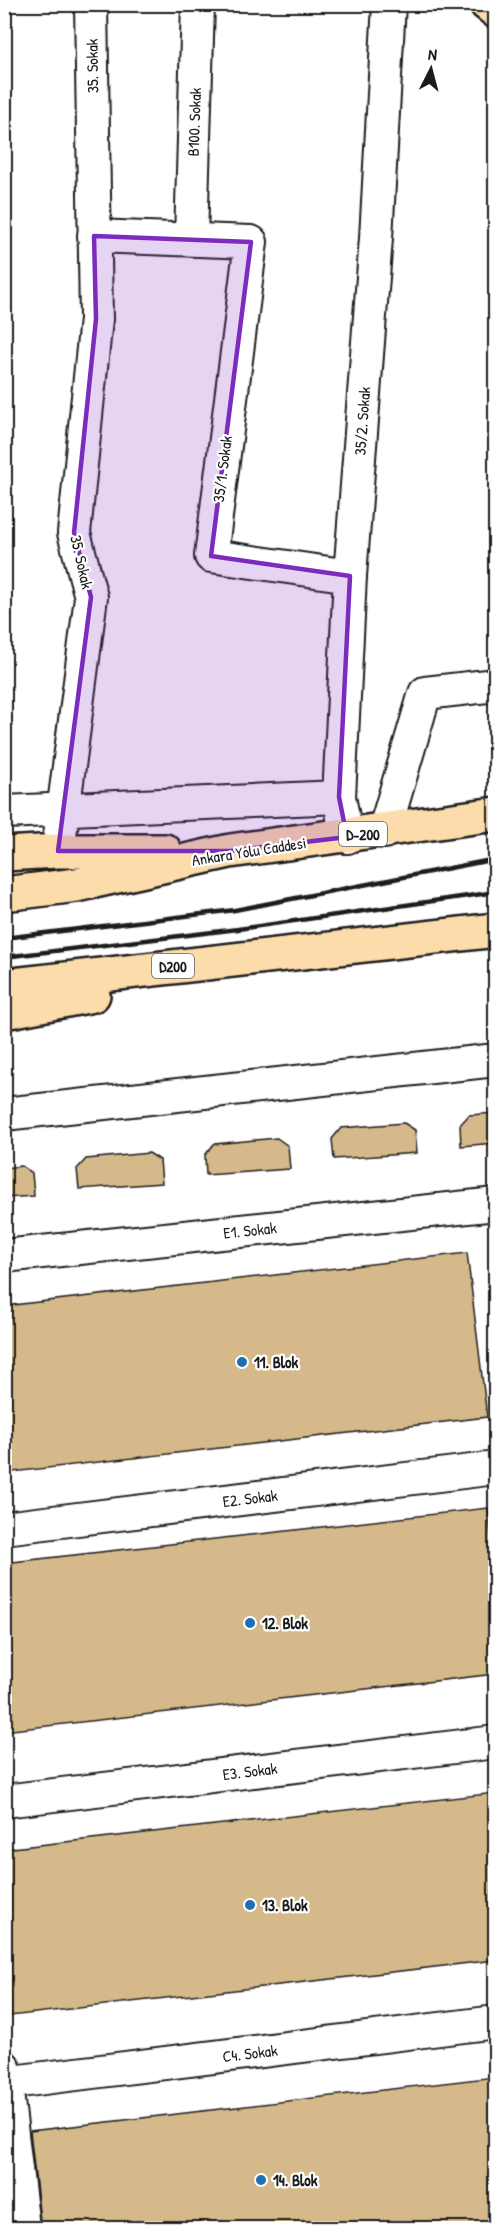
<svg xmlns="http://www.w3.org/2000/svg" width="500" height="2233" viewBox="0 0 500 2233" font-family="'Patrick Hand',sans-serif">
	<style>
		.building { fill: #d6b98a; stroke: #1c1c1c; stroke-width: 1.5 }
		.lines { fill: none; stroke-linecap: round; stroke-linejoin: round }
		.minor-casing { stroke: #1c1c1c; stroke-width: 36 }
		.major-casing { stroke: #1c1c1c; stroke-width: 38 }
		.highway-casing { stroke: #1c1c1c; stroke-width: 38 }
		.minor { stroke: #fff; stroke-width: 32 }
		.major { stroke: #fddcac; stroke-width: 33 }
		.highway { stroke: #fddcac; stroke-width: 33 }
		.rail { stroke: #1c1c1c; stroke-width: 4.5 }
		.marked { fill: #7b2cbf; fill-opacity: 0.2; stroke: #7b2cbf; stroke-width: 4.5; stroke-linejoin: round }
		.poi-dot { fill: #1f6fb2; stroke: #fff; stroke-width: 2 }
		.labels { text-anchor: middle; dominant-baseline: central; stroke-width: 4.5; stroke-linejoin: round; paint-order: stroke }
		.shield { fill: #fff; stroke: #606060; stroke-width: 1.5 }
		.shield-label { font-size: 15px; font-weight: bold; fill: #1c1c1c }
		.street-label { font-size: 16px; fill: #1c1c1c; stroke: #fff }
		.poi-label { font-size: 16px; font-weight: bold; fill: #1c1c1c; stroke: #fff; text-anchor: start }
	</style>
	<rect width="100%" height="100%" fill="#fff"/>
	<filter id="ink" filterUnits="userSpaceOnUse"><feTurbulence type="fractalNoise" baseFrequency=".0167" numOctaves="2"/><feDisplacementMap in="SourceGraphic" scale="12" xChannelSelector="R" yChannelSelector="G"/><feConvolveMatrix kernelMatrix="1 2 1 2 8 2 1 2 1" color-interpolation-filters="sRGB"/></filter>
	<g filter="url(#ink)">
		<g class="building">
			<polygon points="495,1113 495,1143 461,1146 460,1125 469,1115"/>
			<polygon points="404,1123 415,1130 417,1153 334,1159 332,1139 341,1128"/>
			<polygon points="277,1138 288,1146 290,1169 206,1175 205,1155 214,1144"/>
			<polygon points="149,1153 160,1160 162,1183 79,1189 77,1169 86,1159"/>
			<polygon points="22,1166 32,1173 34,1196 4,1198 4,1168"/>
			<polygon points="467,1253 487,1417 4,1473 4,1306"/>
			<polygon points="488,1508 495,1572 495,1674 4,1731 4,1563"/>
			<polygon points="495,1793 495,1960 10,2016 4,1966 4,1849"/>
			<polygon points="495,2077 495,2229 41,2229 30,2131"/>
		</g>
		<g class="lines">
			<g class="minor-casing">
				<g id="minor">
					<polyline points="94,236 251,242 211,556 350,576"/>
					<polyline points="191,239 198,4"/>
					<polyline points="4,812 339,797"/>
					<polyline points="384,832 425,693 496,685"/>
					<polyline points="347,837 339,797 350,576 376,238 389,4"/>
					<polyline points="58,851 91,597 74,533 96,319 91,4"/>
					<polyline points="4,1114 496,1060"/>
					<polyline points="4,1256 496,1204"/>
					<polyline points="4,1528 496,1468"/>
					<polyline points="4,1801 496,1742"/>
					<polyline points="4,2067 23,2228"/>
					<polyline points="4,2083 496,2022"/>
				</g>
			</g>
			<g class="major-casing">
				<polyline id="major" points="487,4 496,11"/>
			</g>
			<g class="highway-casing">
				<g id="highway">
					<polyline points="4,854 58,851 165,851"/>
					<polyline points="4,894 77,885 230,851 496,814"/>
					<polyline points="4,986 496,930"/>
					<polyline points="4,1012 93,995"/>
				</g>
			</g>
			<use href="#minor" class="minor"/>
			<use href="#major" class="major"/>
			<use href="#highway" class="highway"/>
			<g class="rail">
				<polyline points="4,938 235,910 496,859"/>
				<polyline points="4,957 238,929 496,892"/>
			</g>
		</g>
	</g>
	<path class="marked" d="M 94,236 L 251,242 L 211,556 L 350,576 L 339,797 L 347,837 L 230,851 L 58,851 L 91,597 L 74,533 L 96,319 Z"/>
	<g class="poi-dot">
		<circle cx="242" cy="1362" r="6"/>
		<circle cx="250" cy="1623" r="6"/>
		<circle cx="250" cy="1905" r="6"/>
		<circle cx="261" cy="2180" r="6"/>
	</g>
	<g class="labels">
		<g class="shield">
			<rect x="339" y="822" width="48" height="24" rx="4.5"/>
			<rect x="152" y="954" width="42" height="24" rx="4.5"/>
		</g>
		<g class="shield-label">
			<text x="363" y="834">D-200</text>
			<text x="173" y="966">D200</text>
		</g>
		<g class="street-label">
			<text transform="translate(92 66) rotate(-91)">35. Sokak</text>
			<text transform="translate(194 122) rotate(-88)">B100. Sokak</text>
			<text transform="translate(362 421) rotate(-86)">35/2. Sokak</text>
			<text transform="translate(222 469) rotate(-83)">35/1. Sokak</text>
			<text transform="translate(82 562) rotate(77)">35. Sokak</text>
			<text transform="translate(249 851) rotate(-9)">Ankara Yolu Caddesi</text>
			<text transform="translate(250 1230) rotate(-6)">E1. Sokak</text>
			<text transform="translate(250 1498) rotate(-7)">E2. Sokak</text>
			<text transform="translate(250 1771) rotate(-7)">E3. Sokak</text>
			<text transform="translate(250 2053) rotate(-7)">C4. Sokak</text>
		</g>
		<g class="poi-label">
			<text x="254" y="1362">11. Blok</text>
			<text x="262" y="1623">12. Blok</text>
			<text x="262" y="1905">13. Blok</text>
			<text x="273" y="2180">14. Blok</text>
		</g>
	</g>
	<rect width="500" height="2233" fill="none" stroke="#fff" stroke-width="24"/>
	<rect x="12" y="12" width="476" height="2209" fill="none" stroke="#1c1c1c" stroke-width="2" filter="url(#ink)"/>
	<g transform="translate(431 69) rotate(6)" stroke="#ffffff" stroke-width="4.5" paint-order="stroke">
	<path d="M0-4.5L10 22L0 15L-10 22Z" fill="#1c1c1c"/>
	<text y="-9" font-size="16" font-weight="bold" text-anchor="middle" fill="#1c1c1c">N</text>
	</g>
</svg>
